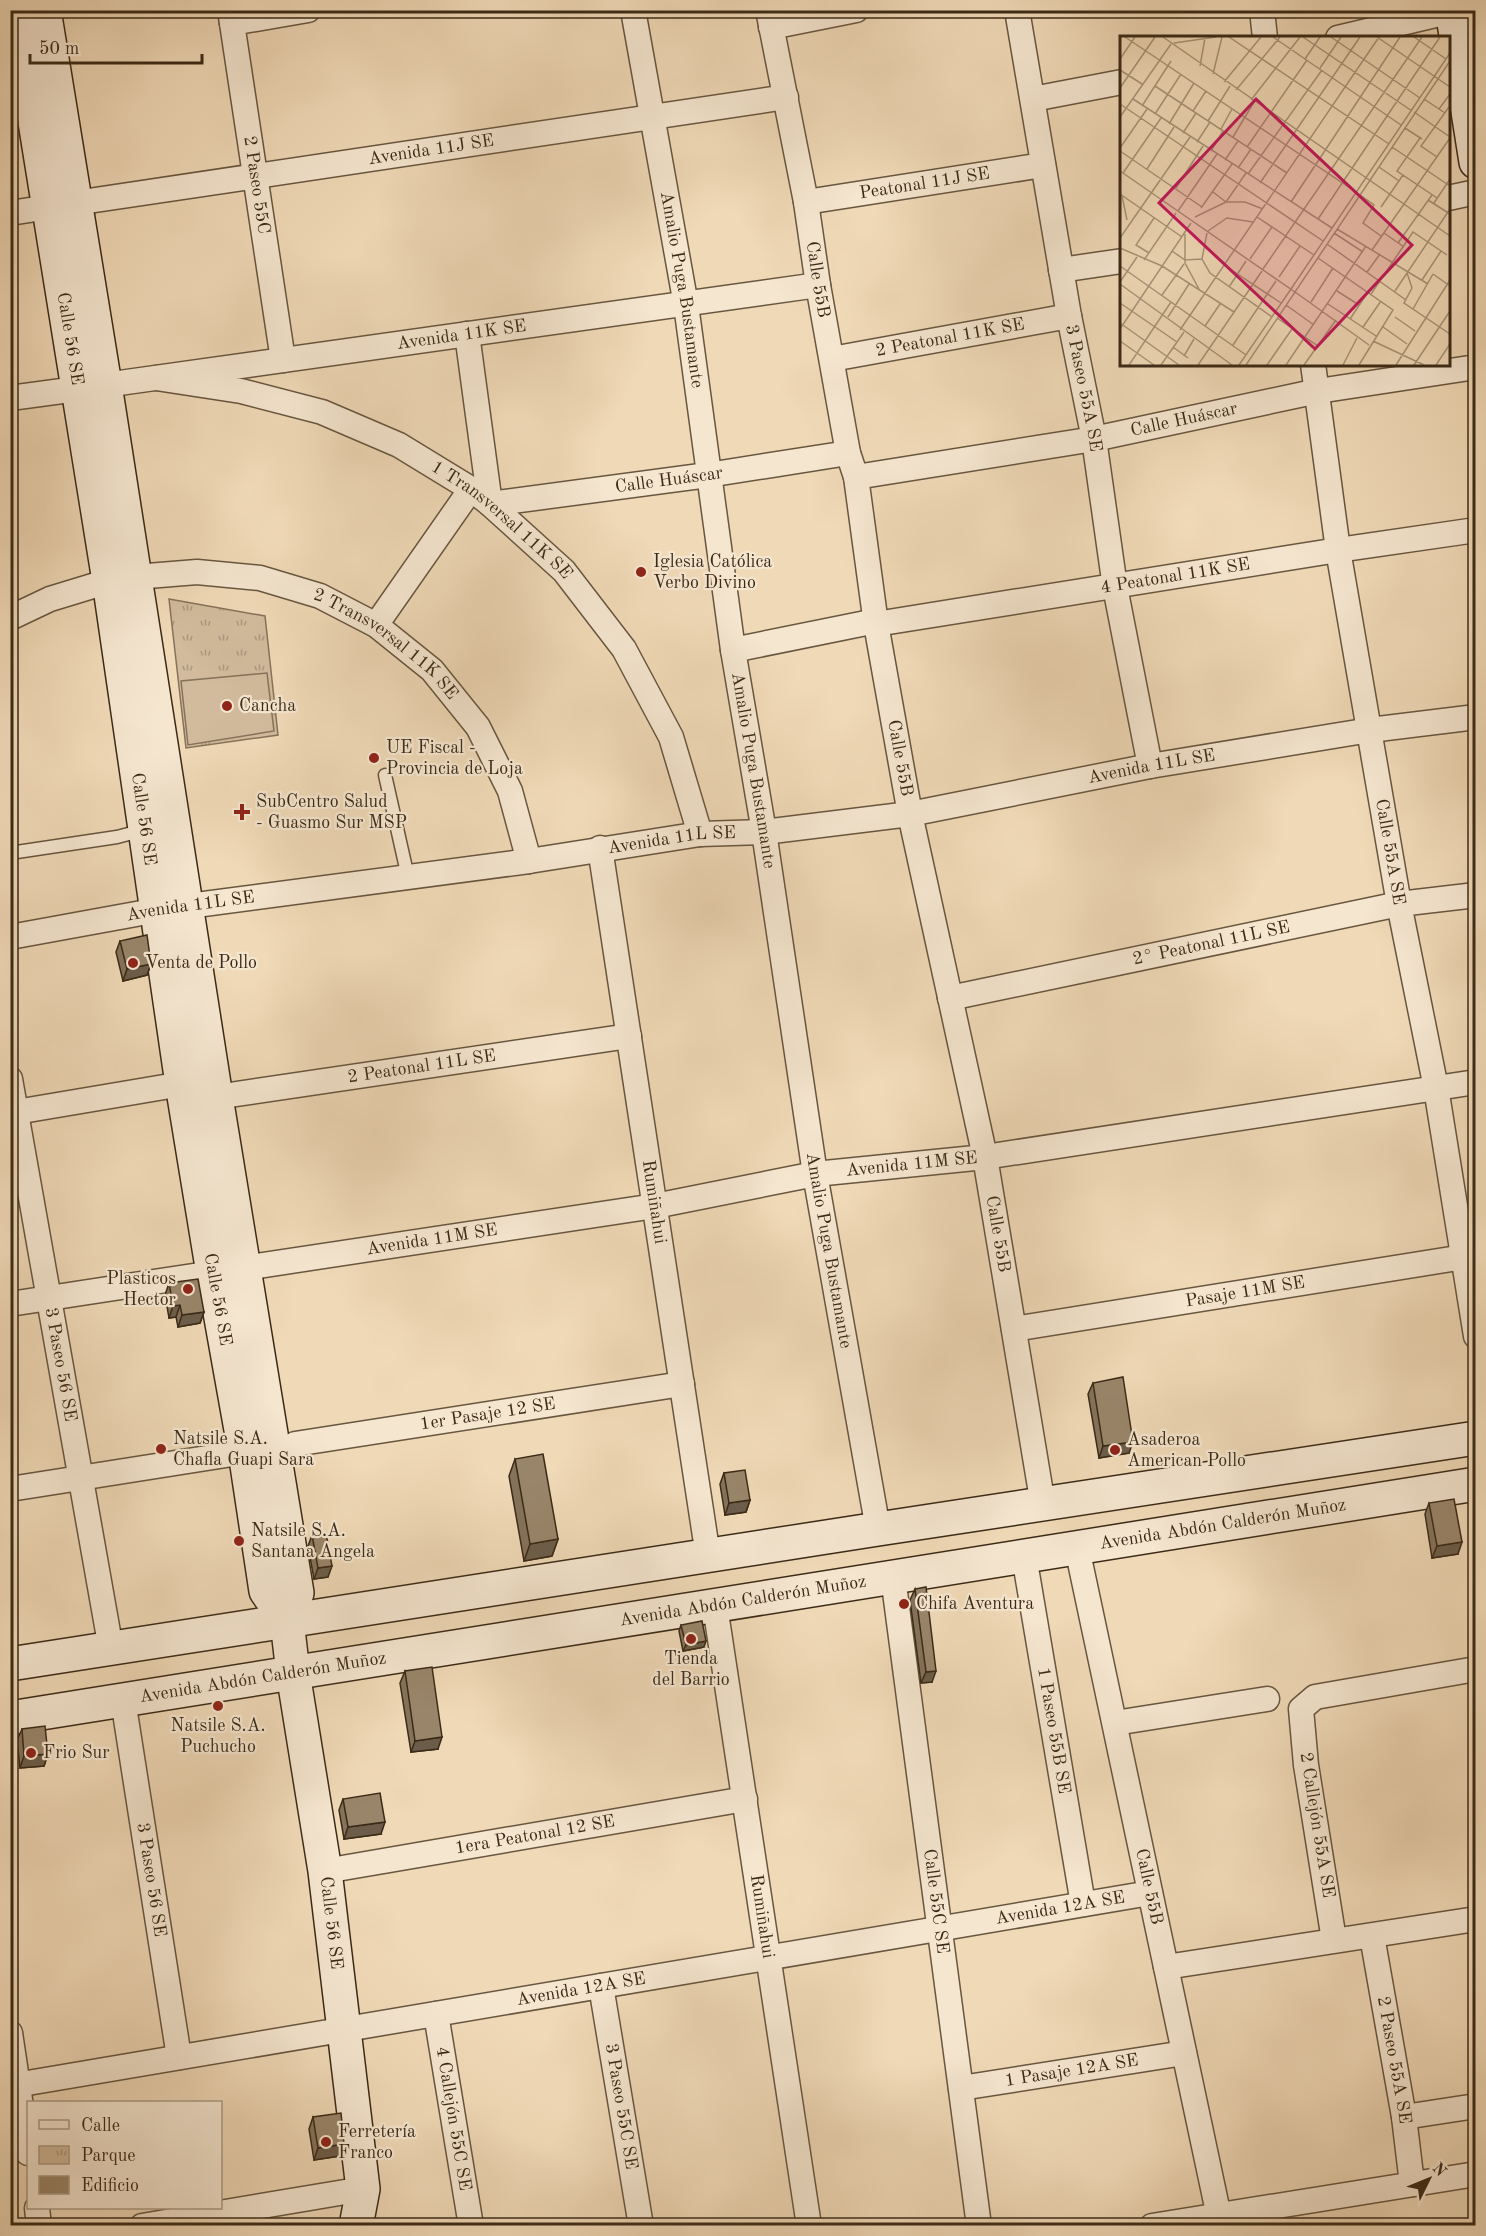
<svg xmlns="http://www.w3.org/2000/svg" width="1486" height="2236" viewBox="0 0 1486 2236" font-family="'Old Standard TT',serif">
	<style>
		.park { fill: url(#park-tufts); stroke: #86725a; stroke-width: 1.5 }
		.garden { fill: #d1bb9c; stroke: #86725a; stroke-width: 1.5 }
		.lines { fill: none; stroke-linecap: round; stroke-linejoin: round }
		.lane-casing { stroke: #68563f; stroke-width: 15 }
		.street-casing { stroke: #68563f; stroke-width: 27 }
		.secondary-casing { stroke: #3b2a17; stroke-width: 36 }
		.lane { stroke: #f5e6d0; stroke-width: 12 }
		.street { stroke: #f5e6d0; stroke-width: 24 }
		.secondary { stroke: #f5e6d0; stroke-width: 33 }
		.wall { fill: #84725b; stroke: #3b2a17; stroke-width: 1.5 }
		.shaded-wall { fill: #6b5d4a; stroke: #3b2a17; stroke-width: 1.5 }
		.building { fill: #99856a; stroke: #3b2a17; stroke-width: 1.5 }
		.poi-dot { fill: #8f2418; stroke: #f5e6d0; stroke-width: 2 }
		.labels { text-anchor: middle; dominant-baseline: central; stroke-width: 4.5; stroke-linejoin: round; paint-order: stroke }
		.street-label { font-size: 18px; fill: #3b2a17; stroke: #f5e6d0 }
		.poi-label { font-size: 18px; fill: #3b2a17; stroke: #f5e6d0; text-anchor: start }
		.inset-road { fill: none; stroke: #a89377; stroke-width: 1.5 }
		.view { fill: #c2185b; fill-opacity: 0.15; stroke: #c2185b; stroke-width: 3 }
		.inset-edge { fill: none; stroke: #3b2a17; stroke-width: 3 }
	</style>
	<defs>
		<pattern id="park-tufts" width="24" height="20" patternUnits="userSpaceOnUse" patternTransform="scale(1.5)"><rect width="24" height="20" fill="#d1bb9c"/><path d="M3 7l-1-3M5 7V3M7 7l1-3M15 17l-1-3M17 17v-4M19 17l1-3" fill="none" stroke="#ab987e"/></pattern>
	</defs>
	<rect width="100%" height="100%" fill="#f0d9b7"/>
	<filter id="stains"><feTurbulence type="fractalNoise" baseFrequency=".00333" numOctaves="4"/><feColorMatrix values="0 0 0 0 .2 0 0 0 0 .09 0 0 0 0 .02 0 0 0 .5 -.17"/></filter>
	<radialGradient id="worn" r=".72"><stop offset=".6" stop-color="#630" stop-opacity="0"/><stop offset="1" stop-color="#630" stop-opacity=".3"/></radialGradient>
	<polygon class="park" points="169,599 265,616 278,735 186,748"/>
	<polygon class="garden" points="267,673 274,731 188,745 181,681"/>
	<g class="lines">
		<g class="lane-casing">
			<g id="lane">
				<polyline points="385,775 408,877"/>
				<polyline points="10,853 117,837 144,830"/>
				<polyline points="255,2207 257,2226"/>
			</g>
		</g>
		<g class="street-casing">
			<g id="street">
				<path id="s1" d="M 230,10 L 283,360"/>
				<path id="s2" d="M 633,10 L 686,305 L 733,650 L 764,832 L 815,1174 L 878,1529"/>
				<path id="s3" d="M 768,10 L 806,202 L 818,285 L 848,453 L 856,477 L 876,624 L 910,814 L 985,1157 L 1043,1505"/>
				<path id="s4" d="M 1017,10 L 1069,316 L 1094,439 L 1115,587 L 1150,766"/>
				<polyline points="1262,10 1265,38"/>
				<polyline points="232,23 308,10"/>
				<polyline points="771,27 856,10"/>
				<polyline points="1338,38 1452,11"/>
				<polyline points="1033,99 1122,82"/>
				<polyline points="1448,198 1476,192"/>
				<path id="s5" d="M 806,202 L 1043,165"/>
				<path id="s6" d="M 75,203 L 786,97"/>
				<polyline points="10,213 49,207"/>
				<polyline points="1061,270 1122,261"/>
				<path id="s7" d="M 467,334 L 490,504 L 708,475 L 848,453"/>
				<path id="s8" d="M 832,359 L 1069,316"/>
				<path id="s9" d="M 1313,364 L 1338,550 L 1399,904 L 1436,1088 L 1476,1336"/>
				<path id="s10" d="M 156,378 L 241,391 L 322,412 L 399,445 L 471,489 L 490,504 L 564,571 L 624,649 L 671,737 L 700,834"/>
				<path id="s11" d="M 105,385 L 818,285"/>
				<polyline points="10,398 77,389"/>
				<path id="s12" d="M 856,477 L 1094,439 L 1318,391 L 1476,367"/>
				<path id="s13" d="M 135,577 L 197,572 L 260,578 L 320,596 L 376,625 L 432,670 L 478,727 L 510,791 L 529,861"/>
				<polyline points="10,618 50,599 109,581"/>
				<path id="s14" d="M 876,624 L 1338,550 L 1476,530"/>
				<polyline points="376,625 471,489"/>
				<polyline points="733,650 876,621"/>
				<path id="s15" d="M 600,848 L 708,1556"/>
				<path id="s16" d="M 10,937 L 158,910 L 529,861 L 700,834 L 764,832 L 910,814 L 1150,766 L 1370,730 L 1476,717"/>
				<path id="s17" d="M 950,998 L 1399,904 L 1476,895"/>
				<path id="s18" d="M 10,1079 L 111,1649"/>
				<path id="s19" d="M 216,1097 L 629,1036"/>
				<polyline points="10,1113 182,1084"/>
				<path id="s20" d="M 244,1268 L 655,1206 L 815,1174 L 985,1157 L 1476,1082"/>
				<polyline points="10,1304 213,1273"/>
				<path id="s21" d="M 1014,1329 L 1476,1255"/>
				<path id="s22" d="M 295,1444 L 682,1384"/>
				<polyline points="10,1489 245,1452"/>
				<path id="s23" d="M 1077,1548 L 1221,2226"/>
				<path id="s24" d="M 1024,1556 L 1083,1904"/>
				<path id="s25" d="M 893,1577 L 979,2226"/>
				<path id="s26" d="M 715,1606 L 809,2226"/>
				<path id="s27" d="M 123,1700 L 179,2057"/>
				<polyline points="1115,1723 1267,1699"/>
				<path id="s28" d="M 325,1871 L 745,1799"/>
				<path id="s29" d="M 1372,1936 L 1404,2117 L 1412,2184"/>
				<polyline points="1334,1940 1306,1765 1301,1709 1315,1697 1476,1669"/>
				<polyline points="1166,1967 1476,1919"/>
				<path id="s30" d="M 601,1986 L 641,2226"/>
				<path id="s31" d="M 436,2014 L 471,2226"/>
				<polyline points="10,2033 28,2153"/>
				<path id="s32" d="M 10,2086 L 1150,1893"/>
				<path id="s33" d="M 961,2088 L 1184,2053"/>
				<polyline points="1404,2117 1476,2106"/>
				<polyline points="37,2208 39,2226"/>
				<polyline points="142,2226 363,2189"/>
				<polyline points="1152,2226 1476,2174"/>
			</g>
		</g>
		<g class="secondary-casing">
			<g id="secondary">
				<path id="s34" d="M 17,10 L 109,581 L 182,1084 L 213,1273 L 245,1452 L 266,1591 L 287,1621"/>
				<path id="s35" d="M 44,10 L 105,385 L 216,1097 L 297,1593 L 287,1621 L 293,1673 L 325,1871 L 363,2189 L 356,2226"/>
				<polyline points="1452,10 1476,162"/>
				<polyline points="10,1664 878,1529 1476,1438"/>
				<path id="s36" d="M 10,1718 L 1476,1484"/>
			</g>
		</g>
		<use href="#lane" class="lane"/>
		<use href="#street" class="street"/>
		<use href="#secondary" class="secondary"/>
	</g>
	<g class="wall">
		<polygon points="120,941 151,964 147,975 123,981 116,952"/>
		<polygon points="169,1283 204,1312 200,1323 178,1327 176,1317 169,1318 165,1295"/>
		<polygon points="1093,1383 1129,1453 1099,1458 1088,1394"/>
		<polygon points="515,1459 558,1539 552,1556 524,1561 509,1476"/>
		<polygon points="724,1473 750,1500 746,1512 725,1515 720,1484"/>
		<polygon points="1429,1503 1458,1554 1432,1558 1425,1514"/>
		<polygon points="312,1535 328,1577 314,1579 308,1546"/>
		<polygon points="915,1589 932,1682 921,1683 910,1600"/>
		<polygon points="681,1625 704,1647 683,1651 679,1631"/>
		<polygon points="405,1671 438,1749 411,1752 400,1683"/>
		<polygon points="22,1729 48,1754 44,1766 20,1768 17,1740"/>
		<polygon points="343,1799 381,1834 344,1839 339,1810"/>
		<polygon points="313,2117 340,2156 314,2160 309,2129"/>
	</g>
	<g class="shaded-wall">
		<polygon points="151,964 147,975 123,981 127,969"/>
		<polygon points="180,1305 176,1317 169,1318 173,1306"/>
		<polygon points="204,1312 200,1323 178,1327 182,1315"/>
		<polygon points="1133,1442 1129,1453 1099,1458 1103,1446"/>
		<polygon points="750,1500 746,1512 725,1515 729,1503"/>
		<polygon points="558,1539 552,1556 524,1561 530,1544"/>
		<polygon points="1462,1542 1458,1554 1432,1558 1437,1546"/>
		<polygon points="332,1566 328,1577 314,1579 318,1568"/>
		<polygon points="706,1641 704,1647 683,1651 686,1645"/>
		<polygon points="936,1671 932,1682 921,1683 926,1672"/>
		<polygon points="442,1737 438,1749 411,1752 415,1741"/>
		<polygon points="48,1754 44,1766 20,1768 24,1756"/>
		<polygon points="385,1822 381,1834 344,1839 348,1827"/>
		<polygon points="344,2144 340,2156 314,2160 318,2148"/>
	</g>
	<g class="building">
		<polygon points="147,935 151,964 127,969 120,941"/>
		<polygon points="198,1279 204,1312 182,1315 180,1305 173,1306 169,1283"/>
		<polygon points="1123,1377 1133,1442 1103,1446 1093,1383"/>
		<polygon points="543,1454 558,1539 530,1544 515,1459"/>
		<polygon points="745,1470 750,1500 729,1503 724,1473"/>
		<polygon points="1454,1499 1462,1542 1437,1546 1429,1503"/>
		<polygon points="326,1533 332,1566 318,1568 312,1535"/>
		<polygon points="926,1587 936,1671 926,1672 915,1589"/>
		<polygon points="702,1621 706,1641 686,1645 681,1625"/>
		<polygon points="432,1667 442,1737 415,1741 405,1671"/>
		<polygon points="45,1726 48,1754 24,1756 22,1729"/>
		<polygon points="380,1793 385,1822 348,1827 343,1799"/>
		<polygon points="341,2113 344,2144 318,2148 313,2117"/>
	</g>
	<g class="poi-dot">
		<circle cx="641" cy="572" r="6"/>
		<circle cx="227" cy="706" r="6"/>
		<circle cx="374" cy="758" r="6"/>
		<path d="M239 803h6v6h6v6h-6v6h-6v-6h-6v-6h6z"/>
		<circle cx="133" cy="963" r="6"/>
		<circle cx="188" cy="1289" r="6"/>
		<circle cx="161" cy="1449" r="6"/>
		<circle cx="1115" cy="1450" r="6"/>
		<circle cx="239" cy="1541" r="6"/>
		<circle cx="904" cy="1604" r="6"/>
		<circle cx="691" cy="1639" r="6"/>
		<circle cx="218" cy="1706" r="6"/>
		<circle cx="31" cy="1753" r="6"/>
		<circle cx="326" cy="2142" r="6"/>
	</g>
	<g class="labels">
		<g class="street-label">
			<text stroke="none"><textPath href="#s6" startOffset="360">Avenida 11J SE</textPath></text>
			<text stroke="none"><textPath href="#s5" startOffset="120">Peatonal 11J SE</textPath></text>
			<text stroke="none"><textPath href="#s1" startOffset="177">2 Paseo 55C</textPath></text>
			<text stroke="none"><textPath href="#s3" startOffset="274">Calle 55B</textPath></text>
			<text stroke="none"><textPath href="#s2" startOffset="284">Amalio Puga Bustamante</textPath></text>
			<text stroke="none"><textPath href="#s11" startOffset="360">Avenida 11K SE</textPath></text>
			<text stroke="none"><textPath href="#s8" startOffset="120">2 Peatonal 11K SE</textPath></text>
			<text stroke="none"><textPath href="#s34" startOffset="333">Calle 56 SE</textPath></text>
			<text stroke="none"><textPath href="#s4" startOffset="384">3 Paseo 55A SE</textPath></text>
			<text stroke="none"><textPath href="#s12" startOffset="333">Calle Huáscar</textPath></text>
			<text stroke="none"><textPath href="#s7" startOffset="352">Calle Huáscar</textPath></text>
			<text stroke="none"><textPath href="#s10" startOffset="381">1 Transversal 11K SE</textPath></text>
			<text stroke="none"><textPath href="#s14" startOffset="303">4 Peatonal 11K SE</textPath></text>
			<text stroke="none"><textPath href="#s13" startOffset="270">2 Transversal 11K SE</textPath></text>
			<text stroke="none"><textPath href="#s3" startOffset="760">Calle 55B</textPath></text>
			<text stroke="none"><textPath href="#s16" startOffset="1155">Avenida 11L SE</textPath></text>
			<text stroke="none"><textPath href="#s2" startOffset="770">Amalio Puga Bustamante</textPath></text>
			<text stroke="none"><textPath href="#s34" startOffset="819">Calle 56 SE</textPath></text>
			<text stroke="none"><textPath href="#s16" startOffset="669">Avenida 11L SE</textPath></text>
			<text stroke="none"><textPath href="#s9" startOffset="494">Calle 55A SE</textPath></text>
			<text stroke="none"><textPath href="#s16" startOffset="183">Avenida 11L SE</textPath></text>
			<text stroke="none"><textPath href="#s17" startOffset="267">2° Peatonal 11L SE</textPath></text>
			<text stroke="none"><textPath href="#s19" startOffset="208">2 Peatonal 11L SE</textPath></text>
			<text stroke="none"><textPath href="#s20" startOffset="676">Avenida 11M SE</textPath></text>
			<text stroke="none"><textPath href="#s15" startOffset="358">Rumiñahui</textPath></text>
			<text stroke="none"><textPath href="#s3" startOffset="1246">Calle 55B</textPath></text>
			<text stroke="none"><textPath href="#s20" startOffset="190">Avenida 11M SE</textPath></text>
			<text stroke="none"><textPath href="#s2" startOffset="1256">Amalio Puga Bustamante</textPath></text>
			<text stroke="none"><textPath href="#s21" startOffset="234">Pasaje 11M SE</textPath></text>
			<text stroke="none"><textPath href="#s34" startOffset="1305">Calle 56 SE</textPath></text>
			<text stroke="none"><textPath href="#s18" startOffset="290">3 Paseo 56 SE</textPath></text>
			<text stroke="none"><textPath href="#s22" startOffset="195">1er Pasaje 12 SE</textPath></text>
			<text stroke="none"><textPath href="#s36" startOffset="1228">Avenida Abdón Calderón Muñoz</textPath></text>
			<text stroke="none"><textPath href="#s36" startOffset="742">Avenida Abdón Calderón Muñoz</textPath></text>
			<text stroke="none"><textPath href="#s36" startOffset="256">Avenida Abdón Calderón Muñoz</textPath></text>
			<text stroke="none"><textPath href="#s24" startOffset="177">1 Paseo 55B SE</textPath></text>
			<text transform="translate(1317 1825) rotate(81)">2 Callejón 55A SE</text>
			<text stroke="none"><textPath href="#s28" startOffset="213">1era Peatonal 12 SE</textPath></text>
			<text stroke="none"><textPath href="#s27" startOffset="182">3 Paseo 56 SE</textPath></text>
			<text stroke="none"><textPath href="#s23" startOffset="346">Calle 55B</textPath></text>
			<text stroke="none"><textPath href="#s25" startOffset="327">Calle 55C SE</textPath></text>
			<text stroke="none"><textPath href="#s32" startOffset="1065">Avenida 12A SE</textPath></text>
			<text stroke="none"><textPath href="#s26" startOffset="314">Rumiñahui</textPath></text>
			<text stroke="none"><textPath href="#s35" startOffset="1938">Calle 56 SE</textPath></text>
			<text stroke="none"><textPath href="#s32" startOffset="579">Avenida 12A SE</textPath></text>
			<text stroke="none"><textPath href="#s29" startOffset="126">2 Paseo 55A SE</textPath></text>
			<text stroke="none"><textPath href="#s33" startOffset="112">1 Pasaje 12A SE</textPath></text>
			<text stroke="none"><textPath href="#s30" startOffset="122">3 Paseo 55C SE</textPath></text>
			<text stroke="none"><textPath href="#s31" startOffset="106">4 Callejón 55C SE</textPath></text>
		</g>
		<g class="poi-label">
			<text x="653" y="562">Iglesia Católica<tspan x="653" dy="21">Verbo Divino</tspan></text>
			<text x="239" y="706">Cancha</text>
			<text x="386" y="748">UE Fiscal -<tspan x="386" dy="21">Provincia de Loja</tspan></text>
			<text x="256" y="802">SubCentro Salud<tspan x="256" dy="21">- Guasmo Sur MSP</tspan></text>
			<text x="145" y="963">Venta de Pollo</text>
			<text x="176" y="1279" text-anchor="end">Plasticos<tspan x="176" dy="21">Hector</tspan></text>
			<text x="173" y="1439">Natsile S.A.<tspan x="173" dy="21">Chafla Guapi Sara</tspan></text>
			<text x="1127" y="1440">Asaderoa<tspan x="1127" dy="21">American Pollo</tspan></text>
			<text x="251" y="1531">Natsile S.A.<tspan x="251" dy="21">Santana Angela</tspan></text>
			<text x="916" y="1604">Chifa Aventura</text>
			<text x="691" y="1659" text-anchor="middle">Tienda<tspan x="691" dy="21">del Barrio</tspan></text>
			<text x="218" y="1726" text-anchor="middle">Natsile S.A.<tspan x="218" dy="21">Puchucho</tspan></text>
			<text x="43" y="1753">Frio Sur</text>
			<text x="338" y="2132">Ferretería<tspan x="338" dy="21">Franco</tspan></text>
		</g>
	</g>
	<g transform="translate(1120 36)">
		<rect width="330" height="330" fill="#f0d9b7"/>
		<path class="inset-road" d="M 5,1 L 236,156M 43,1 L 330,200M 109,1 L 269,108M 153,1 L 281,89M 183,1 L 292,75M 211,1 L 300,62M 257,1 L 330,51M 294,1 L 326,23M 54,7 L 96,1M 0,23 L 15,1M 185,23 L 200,1M 80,30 L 85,2M 200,32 L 221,1M 0,34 L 22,48M 93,38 L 102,1M 104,46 L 141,1M 35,50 L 167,137M 0,52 L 35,1M 116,54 L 160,1M 13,63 L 212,192M 304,63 L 325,77M 131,64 L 180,1M 0,68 L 203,205M 22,70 L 51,25M 319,73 L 330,58M 73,75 L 86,55M 294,76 L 330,101M 35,78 L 61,38M 0,81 L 51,8M 88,85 L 110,50M 49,88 L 74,47M 285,92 L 302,103M 101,93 L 112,73M 63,97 L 76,77M 113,101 L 134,66M 300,102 L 277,135 L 317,162M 77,106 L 90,86M 127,111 L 187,24M 272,111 L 330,150M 0,112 L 27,73M 0,115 L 82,171M 91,115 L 103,95M 317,121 L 301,110 L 329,71M 105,124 L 118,105M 259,131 L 279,145M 118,132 L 131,113M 27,133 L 54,91M 0,135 L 175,256 L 330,25M 3,137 L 41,82M 128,138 L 202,34M 140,147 L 240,1M 56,152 L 83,110M 93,156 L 106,166 L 126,137M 0,158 L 62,201M 240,159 L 254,169 L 243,187 L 261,200M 2,160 L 7,184M 308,164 L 330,178M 171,166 L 280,1M 314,167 L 330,143M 261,171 L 283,139M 81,172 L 112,128M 58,175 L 97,118M 75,181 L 106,166 L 125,166 L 143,173M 137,181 L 194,219M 198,183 L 320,1M 217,193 L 308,248M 88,195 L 107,182 L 133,186M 87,197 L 82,223 L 90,237 L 152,281M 214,197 L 243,216M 264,197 L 284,211M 65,198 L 65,227 L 79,253M 0,202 L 70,101M 278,207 L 312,159M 207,208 L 286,264M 0,212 L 42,230 L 114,276M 252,214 L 330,102M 52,215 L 65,224 L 82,223M 29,217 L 16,209 L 34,182M 198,222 L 273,274 L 239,329M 130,223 L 152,191M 24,224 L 56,177M 104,229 L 161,267M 0,230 L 126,319M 143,233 L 302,1M 247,236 L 260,218M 287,237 L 292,252 L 284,267 L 330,298M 313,238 L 330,250M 159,241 L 180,210M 302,244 L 321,215M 0,246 L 17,221M 0,248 L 112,329M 109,251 L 126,225M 171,253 L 330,17M 217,255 L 239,269M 275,255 L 330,173M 251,258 L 293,196 L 327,219M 42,259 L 64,228M 191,266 L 213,232M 0,267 L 57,306M 208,268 L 256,300M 166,269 L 194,289M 293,273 L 313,238M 48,281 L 69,248M 275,281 L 295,295M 157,282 L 198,310M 230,283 L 248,256M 0,287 L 59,329M 85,290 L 100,268M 243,291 L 261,265M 263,291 L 287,308M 0,293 L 71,187M 60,294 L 259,1M 0,305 L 34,329M 253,305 L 304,329M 113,309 L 156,245M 53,311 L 68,322M 64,320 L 74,303M 9,329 L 51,266M 41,329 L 64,296M 78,329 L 142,235M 119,329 L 171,253M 126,329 L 175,256 L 249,309M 147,329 L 172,293M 166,329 L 246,210M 184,329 L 216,284M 223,329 L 237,302M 276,329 L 330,244M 294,329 L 330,275M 316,329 L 330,308"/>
		<path class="view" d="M 136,63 L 292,209 L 195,313 L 39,167 Z"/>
		<rect width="330" height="330" class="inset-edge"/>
	</g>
	<rect width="1486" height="2236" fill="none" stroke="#f0d9b7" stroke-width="36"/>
	<rect x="12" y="12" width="1462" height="2212" fill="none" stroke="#3b2a17" stroke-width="3"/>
	<rect x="18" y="18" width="1450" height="2200" fill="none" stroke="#3b2a17" stroke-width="1.5"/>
	<rect x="27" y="2101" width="195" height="108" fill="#f5e6d0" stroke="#ab9b86" stroke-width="1.5"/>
	<rect x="39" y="2120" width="30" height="9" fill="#f5e6d0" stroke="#ab9b86" stroke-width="1.5"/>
	<text x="81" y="2131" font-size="18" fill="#3b2a17">Calle</text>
	<rect x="39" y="2146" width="30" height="18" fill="url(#park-tufts)" stroke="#ab9b86" stroke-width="1.5"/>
	<text x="81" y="2161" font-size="18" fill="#3b2a17">Parque</text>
	<rect x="39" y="2176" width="30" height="18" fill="#99856a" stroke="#ab9b86" stroke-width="1.5"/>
	<text x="81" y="2191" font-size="18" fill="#3b2a17">Edificio</text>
	<g transform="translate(1429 2179) rotate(47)" stroke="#f5e6d0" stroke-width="4.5" paint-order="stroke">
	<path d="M0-4.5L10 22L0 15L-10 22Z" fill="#3b2a17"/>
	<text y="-9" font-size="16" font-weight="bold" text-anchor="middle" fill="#3b2a17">N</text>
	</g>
	<path d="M30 54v9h172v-9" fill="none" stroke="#3b2a17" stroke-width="3"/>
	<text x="39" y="54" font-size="18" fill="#3b2a17" stroke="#f5e6d0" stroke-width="4.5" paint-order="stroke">50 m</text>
	<rect width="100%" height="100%" filter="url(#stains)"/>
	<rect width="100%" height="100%" fill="url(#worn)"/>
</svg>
